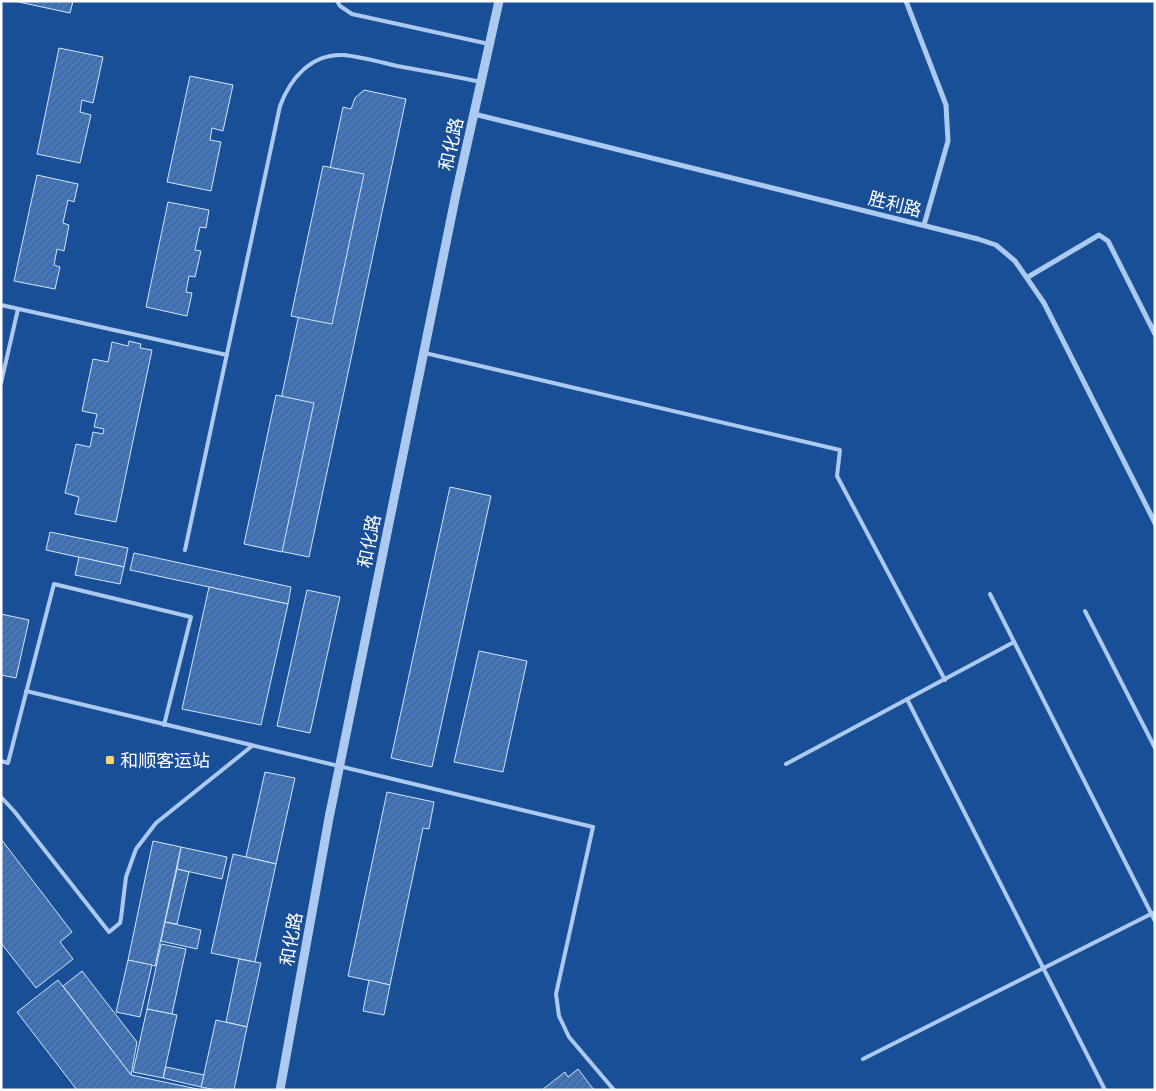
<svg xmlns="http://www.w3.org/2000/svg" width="1156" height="1091" viewBox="0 0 1156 1091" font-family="'PT Sans Narrow','Noto Sans SC',sans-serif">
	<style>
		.building { fill: url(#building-hatch); stroke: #d3e5fb }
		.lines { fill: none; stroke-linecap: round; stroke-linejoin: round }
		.service { stroke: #accaf0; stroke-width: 4 }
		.minor { stroke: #accaf0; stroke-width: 5 }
		.tertiary { stroke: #accaf0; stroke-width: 9 }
		.poi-dot { fill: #ffd56b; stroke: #194f96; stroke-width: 2 }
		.labels { text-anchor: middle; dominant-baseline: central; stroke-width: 5; stroke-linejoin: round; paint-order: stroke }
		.street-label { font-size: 18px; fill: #fff; stroke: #194f96 }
		.poi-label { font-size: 18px; fill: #fff; stroke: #194f96; text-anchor: start }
	</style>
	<defs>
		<pattern id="building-hatch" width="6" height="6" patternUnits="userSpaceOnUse" patternTransform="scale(1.25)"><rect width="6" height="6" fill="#4277bd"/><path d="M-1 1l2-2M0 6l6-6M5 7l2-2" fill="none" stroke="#476284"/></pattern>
	</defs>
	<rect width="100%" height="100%" fill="#194f96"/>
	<g class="building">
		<polygon points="14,1 73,1 70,13"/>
		<polygon points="59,48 103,57 93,103 82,100 80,112 91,115 80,163 37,154"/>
		<polygon points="190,76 233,85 223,131 212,128 210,140 221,142 211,191 167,182"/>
		<polygon points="364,90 406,99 309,557 250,545 343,107 351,109 355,98"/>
		<polygon points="323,166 364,174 332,324 291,316"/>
		<polygon points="37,175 78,184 74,202 68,200 63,223 69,225 64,251 57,249 54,265 60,267 55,289 14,281"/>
		<polygon points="168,202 209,210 206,228 200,227 195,250 201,251 195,277 189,276 186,292 192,293 187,316 146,307"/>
		<polygon points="129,341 141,344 140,348 152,350 116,522 75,514 79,497 65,493 76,444 90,447 93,432 103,434 104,429 94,427 97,414 82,411 93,359 108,362 112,342 128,346"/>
		<polygon points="276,395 314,403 282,552 244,544"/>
		<polygon points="450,487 491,496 432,767 391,758"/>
		<polygon points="50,532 128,548 124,567 46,550"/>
		<polygon points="134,553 291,587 288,604 130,570"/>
		<polygon points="79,557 124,567 120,584 75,575"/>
		<polygon points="209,587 288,604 261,725 182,709"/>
		<polygon points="307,590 340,597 310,733 277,726"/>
		<polygon points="1,614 29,620 16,678 1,675"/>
		<polygon points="479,651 527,661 503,772 454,762"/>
		<polygon points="265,772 295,778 276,864 246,857"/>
		<polygon points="387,792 434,802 429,829 423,828 390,985 348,976"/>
		<polygon points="1,839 72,932 60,942 73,959 36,988 1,943"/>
		<polygon points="153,841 181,847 155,966 128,960"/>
		<polygon points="181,847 227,857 222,879 177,869"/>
		<polygon points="233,854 276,864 255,962 211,953"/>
		<polygon points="177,869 189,872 177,924 165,922"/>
		<polygon points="165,922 201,930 197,949 161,941"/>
		<polygon points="161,944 186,949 172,1014 147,1009"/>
		<polygon points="239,959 261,963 247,1027 226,1022"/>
		<polygon points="128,960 152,965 140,1017 116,1012"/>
		<polygon points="82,971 137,1042 131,1075 63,986"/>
		<polygon points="58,980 131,1075 202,1090 77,1090 17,1012"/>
		<polygon points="369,980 390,985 384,1015 363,1011"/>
		<polygon points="147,1009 177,1015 163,1078 133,1072"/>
		<polygon points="216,1020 247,1027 234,1090 216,1090 201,1087"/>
		<polygon points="166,1067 204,1075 201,1087 163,1078"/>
		<polygon points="578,1069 594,1090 542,1090 565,1072 568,1077"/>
	</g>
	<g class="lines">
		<g class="service">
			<polyline points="337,1 340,6 352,14 489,44"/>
			<polyline points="1,305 227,355"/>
			<polyline points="425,353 840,450 837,476 945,680"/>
			<polyline points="1,383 18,309"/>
			<path d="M 185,550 L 280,106 C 290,79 311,53 344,55 C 362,57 380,62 397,66 C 425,71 453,76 481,82"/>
			<polyline points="990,594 1155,921"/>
			<polyline points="1085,611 1155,748"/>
			<polyline points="26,691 593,827 556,994 559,1016 569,1037 614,1090"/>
			<polyline points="907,699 1105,1090"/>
			<polyline points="1,761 8,763 54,584 191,617 164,725"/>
			<polyline points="786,764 1014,642"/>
			<polyline points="1,797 14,811 109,932 120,923 121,918 126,877 136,849 156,823 252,746"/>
			<polyline points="863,1059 1155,912"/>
		</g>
		<g class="minor">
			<polyline points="906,1 946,105 948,141 924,225"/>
			<polyline points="474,114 978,239 996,245 1015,261 1044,303 1155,523"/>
			<polyline points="1028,277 1099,235 1108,241 1155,334"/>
		</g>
		<polyline class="tertiary" points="280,1090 329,818 456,194 499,1"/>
	</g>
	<rect class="poi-dot" x="105" y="755" width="10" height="10" rx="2.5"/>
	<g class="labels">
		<g class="street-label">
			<text transform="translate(451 144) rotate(-77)">和化路</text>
			<text transform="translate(895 204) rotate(14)">胜利路</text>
			<text transform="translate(369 541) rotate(-79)">和化路</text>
			<text transform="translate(291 939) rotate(-80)">和化路</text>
		</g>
		<g class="poi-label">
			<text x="120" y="760">和顺客运站</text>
		</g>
	</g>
	<rect width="1156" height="1091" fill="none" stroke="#ffffff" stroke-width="5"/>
</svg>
